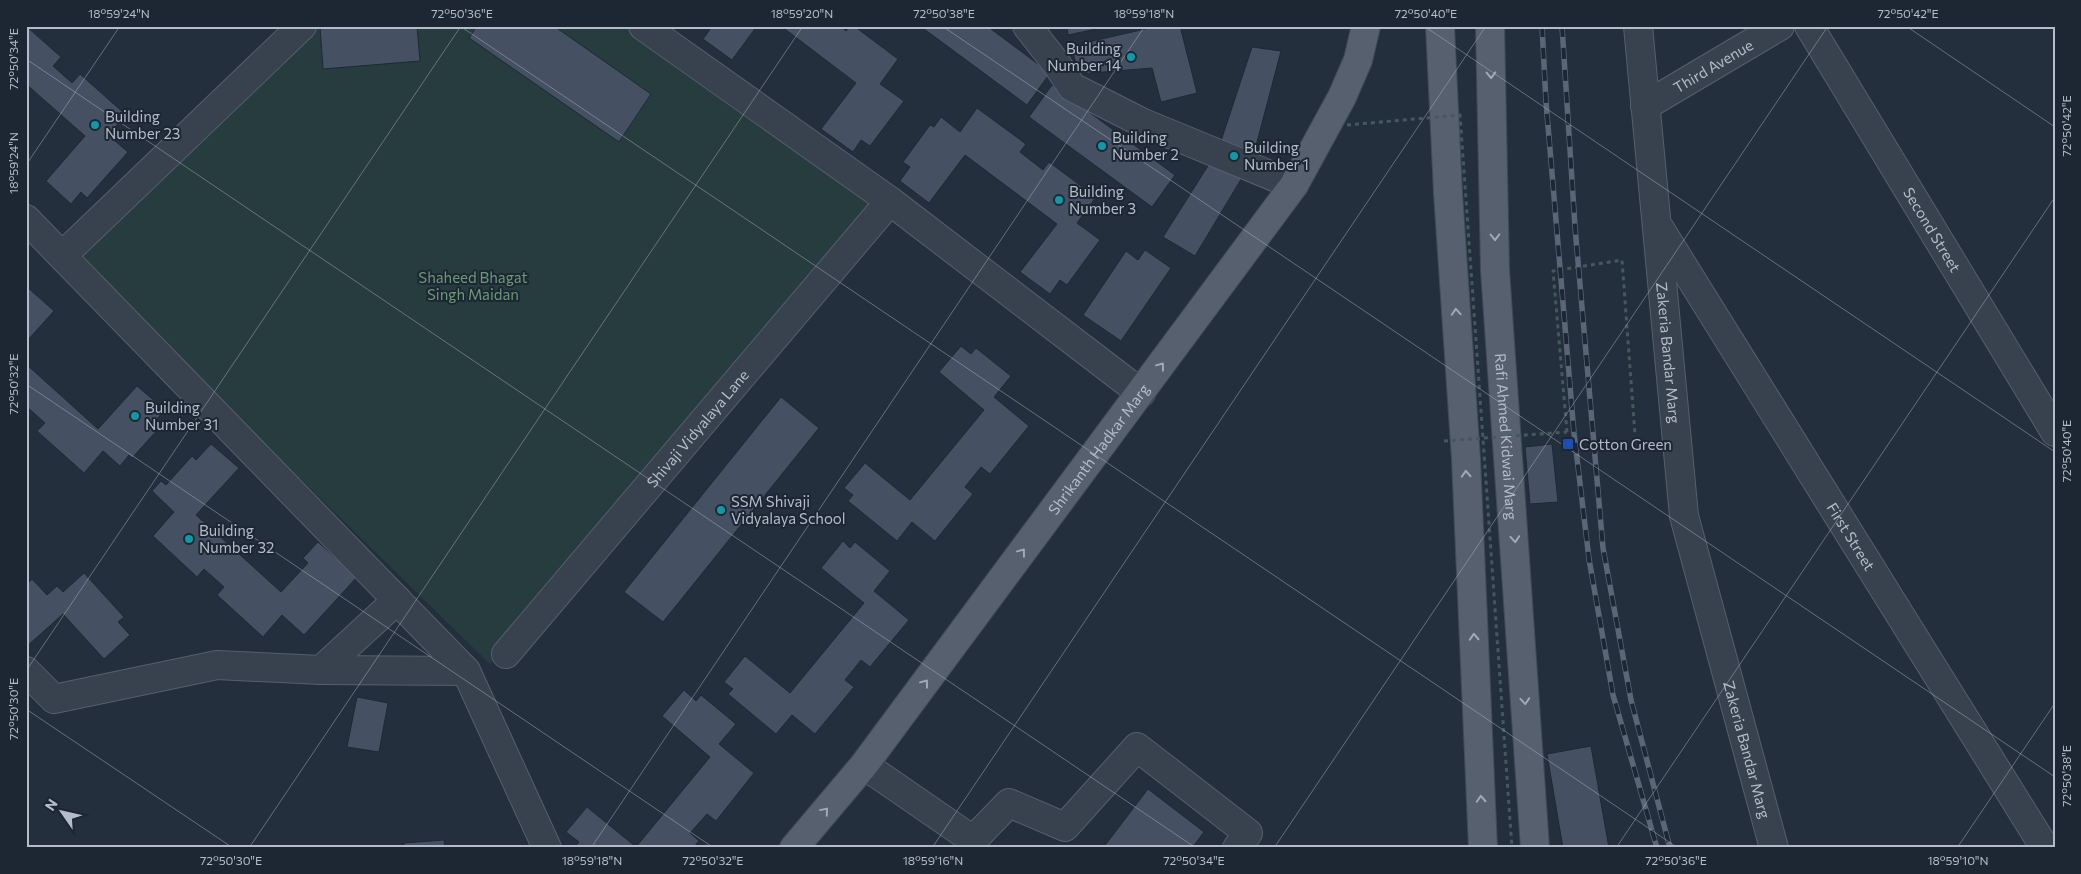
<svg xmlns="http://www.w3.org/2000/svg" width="2081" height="874" viewBox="0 0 2081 874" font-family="Commissioner,sans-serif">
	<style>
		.green { fill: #263c3f }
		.building { fill: #455162; stroke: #1f2835 }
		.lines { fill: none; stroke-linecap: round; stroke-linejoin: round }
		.minor-casing { stroke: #565f6c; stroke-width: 30 }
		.major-casing { stroke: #414a57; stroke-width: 30 }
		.path { stroke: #44595c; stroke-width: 3; stroke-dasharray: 4 4; stroke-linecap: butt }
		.minor { stroke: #38414e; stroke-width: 28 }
		.major { stroke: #56606e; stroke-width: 28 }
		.rail-casing { stroke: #5a6575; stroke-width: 5.5 }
		.rail { stroke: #1d2633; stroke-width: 4; stroke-dasharray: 11; stroke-linecap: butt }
		.path-bridge { stroke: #44595c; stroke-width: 3; stroke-dasharray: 4 4; stroke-linecap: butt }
		.oneway { stroke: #a1aab7 }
		.ticks { fill: none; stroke: #b4bcc9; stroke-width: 1; stroke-opacity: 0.45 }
		.culture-dot { fill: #0f9aa8; stroke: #1d2633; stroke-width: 2 }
		.transit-dot { fill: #1a4fb4; stroke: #1d2633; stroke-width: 2 }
		.labels { text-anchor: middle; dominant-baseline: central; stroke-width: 4; stroke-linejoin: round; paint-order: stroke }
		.poi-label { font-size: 15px; fill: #b4bcc9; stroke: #1d2633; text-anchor: start }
		.street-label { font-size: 15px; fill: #b4bcc9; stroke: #1d2633 }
		.park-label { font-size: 15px; fill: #6b9a76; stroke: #1d2633 }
		.neatline { fill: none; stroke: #b4bcc9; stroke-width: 2 }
		.ticks-label { font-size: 12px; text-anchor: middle; fill: #b4bcc9 }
	</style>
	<rect width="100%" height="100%" fill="#242f3e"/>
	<polygon class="green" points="310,26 646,26 883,203 490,664 71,255"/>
	<g class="building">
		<polygon points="26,26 61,57 53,66 72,83 80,74 126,115 108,135 128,152 87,198 81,192 71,204 46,181 85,136 26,84"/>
		<polygon points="320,26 417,26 420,61 323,69"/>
		<polygon points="477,26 554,26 651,94 619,142 469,38"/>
		<polygon points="709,26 757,26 732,60 703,39 711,28"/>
		<polygon points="781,26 840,26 846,31 850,26 854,26 898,59 880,84 904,101 870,146 861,140 853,152 821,129 856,83"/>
		<polygon points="920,26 987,26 1050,73 1027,105"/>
		<polygon points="1067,26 1110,26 1068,35"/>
		<polygon points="1158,26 1180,26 1197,93 1161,102 1152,68 1079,74 1071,46"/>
		<polygon points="1252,47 1281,51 1252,161 1195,256 1163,237 1218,150"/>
		<polygon points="1052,85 1175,175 1152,207 1029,117"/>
		<polygon points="977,108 1026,144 1020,152 1043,170 1049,162 1096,197 1077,223 1100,240 1067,285 1060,280 1050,294 1020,272 1057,224 965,155 929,203 900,181 910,167 903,162 930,125 934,127 941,117 960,132"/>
		<polygon points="1145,250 1171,268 1121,341 1083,315 1126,251 1138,260"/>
		<polygon points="26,286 54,311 26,342"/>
		<polygon points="961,346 971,354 976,348 1011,376 994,397 1029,426 990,474 981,467 965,487 973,494 935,541 912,522 897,541 848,501 853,495 844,488 865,463 910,500 984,410 939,372"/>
		<polygon points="26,364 98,429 137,386 165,410 155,421 161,426 132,458 129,455 120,466 103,451 84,473 37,431 45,423 26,406"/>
		<polygon points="781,397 819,428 663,622 624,592"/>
		<polygon points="211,444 239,468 196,515 281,592 308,563 303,558 318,542 357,577 304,635 282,615 263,637 217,595 224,587 204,569 197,577 153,536 174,512 152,491 161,481 166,485 192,456 196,460"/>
		<polygon points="1552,444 1558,502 1530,504 1525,447"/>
		<polygon points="843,541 850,548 855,542 890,571 874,591 909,620 870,667 861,660 845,680 854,687 815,734 792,715 776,734 728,694 733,689 724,682 745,656 790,693 864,603 821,568"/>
		<polygon points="84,573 124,617 118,622 130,635 104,659 63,614 26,647 26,585 32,579 47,595 57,586 63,592"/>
		<polygon points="684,690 696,701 701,695 736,724 719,744 754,773 716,821 707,814 690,833 699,841 693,848 574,848 579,842 566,832 587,807 636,847 710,757 662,716"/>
		<polygon points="357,697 388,703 379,752 347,747"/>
		<polygon points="1591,746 1609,848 1563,848 1547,754"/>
		<polygon points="1148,789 1204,832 1192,848 1103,848"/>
		<polygon points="444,840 445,848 404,848 404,843"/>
	</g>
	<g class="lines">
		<g class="minor-casing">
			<g id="minor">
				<polyline points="643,26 890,201 1141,393"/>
				<polyline points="1027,26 1056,63 1072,87 1141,122 1294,185"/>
				<path id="s1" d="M 1638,26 L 1684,516 L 1774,848"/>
				<path id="s2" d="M 1809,26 L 2055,432"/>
				<path id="s3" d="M 1645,106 L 1780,26"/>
				<polyline points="26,219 466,671 547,848"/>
				<path id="s4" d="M 1660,229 L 2045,848"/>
				<polyline points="63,255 302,26"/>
				<path id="s5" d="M 506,654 L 890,201"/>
				<polyline points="321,670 397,600"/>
				<polyline points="26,671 54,699 217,665 321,670 466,671"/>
				<polyline points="864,765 973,840 1009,803 1065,827 1137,747 1248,833 1237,848"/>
			</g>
		</g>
		<g class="major-casing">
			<g id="major">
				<polyline points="1440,26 1448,193 1466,459 1483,848"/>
				<path id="s6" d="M 1490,26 L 1495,270 L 1535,848"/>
				<path id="s7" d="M 794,848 L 864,765 L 1294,185 L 1342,97 L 1358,60 L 1366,26"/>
			</g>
		</g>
		<polyline class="path" points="1567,432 1553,271 1622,260 1635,435"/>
		<use href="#minor" class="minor"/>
		<use href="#major" class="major"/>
		<g class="rail-casing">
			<g id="rail">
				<polyline points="1542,26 1546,102 1574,433 1589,559 1613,695 1657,848"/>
				<polyline points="1562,26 1575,227 1603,548 1631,700 1670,848"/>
			</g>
		</g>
		<use href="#rail" class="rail"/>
		<g class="path-bridge">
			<polyline points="1347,125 1460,115 1512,848"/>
			<polyline points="1444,441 1567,432"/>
		</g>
	</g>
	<defs><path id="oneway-chevron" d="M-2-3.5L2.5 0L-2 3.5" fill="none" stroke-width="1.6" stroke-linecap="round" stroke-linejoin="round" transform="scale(1.25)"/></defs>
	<g class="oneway">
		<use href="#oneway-chevron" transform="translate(1491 75) rotate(89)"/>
		<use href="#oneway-chevron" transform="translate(1495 237) rotate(89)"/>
		<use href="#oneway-chevron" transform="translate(1456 312) rotate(-94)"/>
		<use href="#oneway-chevron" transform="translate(1161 366) rotate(-53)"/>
		<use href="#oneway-chevron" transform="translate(1466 474) rotate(-93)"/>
		<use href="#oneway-chevron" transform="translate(1515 539) rotate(86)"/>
		<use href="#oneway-chevron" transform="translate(1022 552) rotate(-53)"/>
		<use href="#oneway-chevron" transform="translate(1474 637) rotate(-93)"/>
		<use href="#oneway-chevron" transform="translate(925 683) rotate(-53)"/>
		<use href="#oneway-chevron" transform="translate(1525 701) rotate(86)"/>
		<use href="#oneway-chevron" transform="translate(1481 799) rotate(-93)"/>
		<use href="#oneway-chevron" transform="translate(825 811) rotate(-50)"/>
	</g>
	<path class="ticks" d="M 460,26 L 1678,848M 942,26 L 2055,777M 1424,26 L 2055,452M 1906,26 L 2055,127M 26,59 L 1196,848M 26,165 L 120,26M 26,384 L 714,848M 26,671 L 461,26M 26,709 L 233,848M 249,848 L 803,26M 591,848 L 1145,26M 932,848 L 1486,26M 1274,848 L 1828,26M 1616,848 L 2055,197M 1957,848 L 2055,703"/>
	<g class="culture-dot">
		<circle cx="1131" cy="57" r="5"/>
		<circle cx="95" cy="125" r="5"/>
		<circle cx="1102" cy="146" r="5"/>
		<circle cx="1234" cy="156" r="5"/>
		<circle cx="1059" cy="200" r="5"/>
		<circle cx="135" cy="416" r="5"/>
		<circle cx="721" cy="510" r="5"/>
		<circle cx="189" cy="539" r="5"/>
	</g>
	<rect class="transit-dot" x="1562" y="438" width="12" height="12" rx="2.5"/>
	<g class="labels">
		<g class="poi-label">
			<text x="1121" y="48" text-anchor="end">Building<tspan x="1121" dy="17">Number 14</tspan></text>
			<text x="105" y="116">Building<tspan x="105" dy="17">Number 23</tspan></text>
			<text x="1112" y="137">Building<tspan x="1112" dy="17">Number 2</tspan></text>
			<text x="1244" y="147">Building<tspan x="1244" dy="17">Number 1</tspan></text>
			<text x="1069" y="191">Building<tspan x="1069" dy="17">Number 3</tspan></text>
			<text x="145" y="407">Building<tspan x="145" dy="17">Number 31</tspan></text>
			<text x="1579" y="444">Cotton Green</text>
			<text x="731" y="501">SSM Shivaji<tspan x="731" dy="17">Vidyalaya School</tspan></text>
			<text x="199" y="530">Building<tspan x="199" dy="17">Number 32</tspan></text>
		</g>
		<g class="street-label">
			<text stroke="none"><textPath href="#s3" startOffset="79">Third Avenue</textPath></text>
			<text stroke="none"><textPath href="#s2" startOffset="238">Second Street</textPath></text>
			<text stroke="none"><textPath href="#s1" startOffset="328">Zakeria Bandar Marg</textPath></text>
			<text stroke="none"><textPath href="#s5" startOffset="296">Shivaji Vidyalaya Lane</textPath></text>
			<text stroke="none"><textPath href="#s6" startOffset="411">Rafi Ahmed Kidwai Marg</textPath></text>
			<text stroke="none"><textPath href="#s7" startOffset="502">Shrikanth Hadkar Marg</textPath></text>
			<text stroke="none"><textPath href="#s4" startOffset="362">First Street</textPath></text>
			<text stroke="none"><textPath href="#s1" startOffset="734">Zakeria Bandar Marg</textPath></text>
		</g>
		<g class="park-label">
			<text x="473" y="277">Shaheed Bhagat<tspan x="473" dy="17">Singh Maidan</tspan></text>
		</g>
	</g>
	<rect width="2081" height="874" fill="none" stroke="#1d2633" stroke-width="55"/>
	<g transform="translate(62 812) rotate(304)" stroke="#1d2633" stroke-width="4" paint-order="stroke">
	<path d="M0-4L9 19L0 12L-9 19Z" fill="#b4bcc9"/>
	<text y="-8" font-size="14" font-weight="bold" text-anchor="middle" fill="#b4bcc9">N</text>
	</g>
	<rect x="28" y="28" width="2026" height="818" class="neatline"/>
	<g class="ticks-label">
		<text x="119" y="18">18°59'24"N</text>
		<text x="462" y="18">72°50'36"E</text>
		<text x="802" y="18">18°59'20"N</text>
		<text x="944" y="18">72°50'38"E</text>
		<text x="1144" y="18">18°59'18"N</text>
		<text x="1426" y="18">72°50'40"E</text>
		<text x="1908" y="18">72°50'42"E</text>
		<text transform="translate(14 59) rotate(-90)" y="4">72°50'34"E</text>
		<text transform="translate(2067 126) rotate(-90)" y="4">72°50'42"E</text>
		<text transform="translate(14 163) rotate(-90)" y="4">18°59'24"N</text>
		<text transform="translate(14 384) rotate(-90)" y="4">72°50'32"E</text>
		<text transform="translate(2067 451) rotate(-90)" y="4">72°50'40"E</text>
		<text transform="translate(14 709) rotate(-90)" y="4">72°50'30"E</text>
		<text transform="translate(2067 776) rotate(-90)" y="4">72°50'38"E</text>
		<text x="231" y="865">72°50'30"E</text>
		<text x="592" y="865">18°59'18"N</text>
		<text x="713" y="865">72°50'32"E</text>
		<text x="933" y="865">18°59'16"N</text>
		<text x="1194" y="865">72°50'34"E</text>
		<text x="1676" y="865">72°50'36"E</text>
		<text x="1958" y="865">18°59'10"N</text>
	</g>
</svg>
